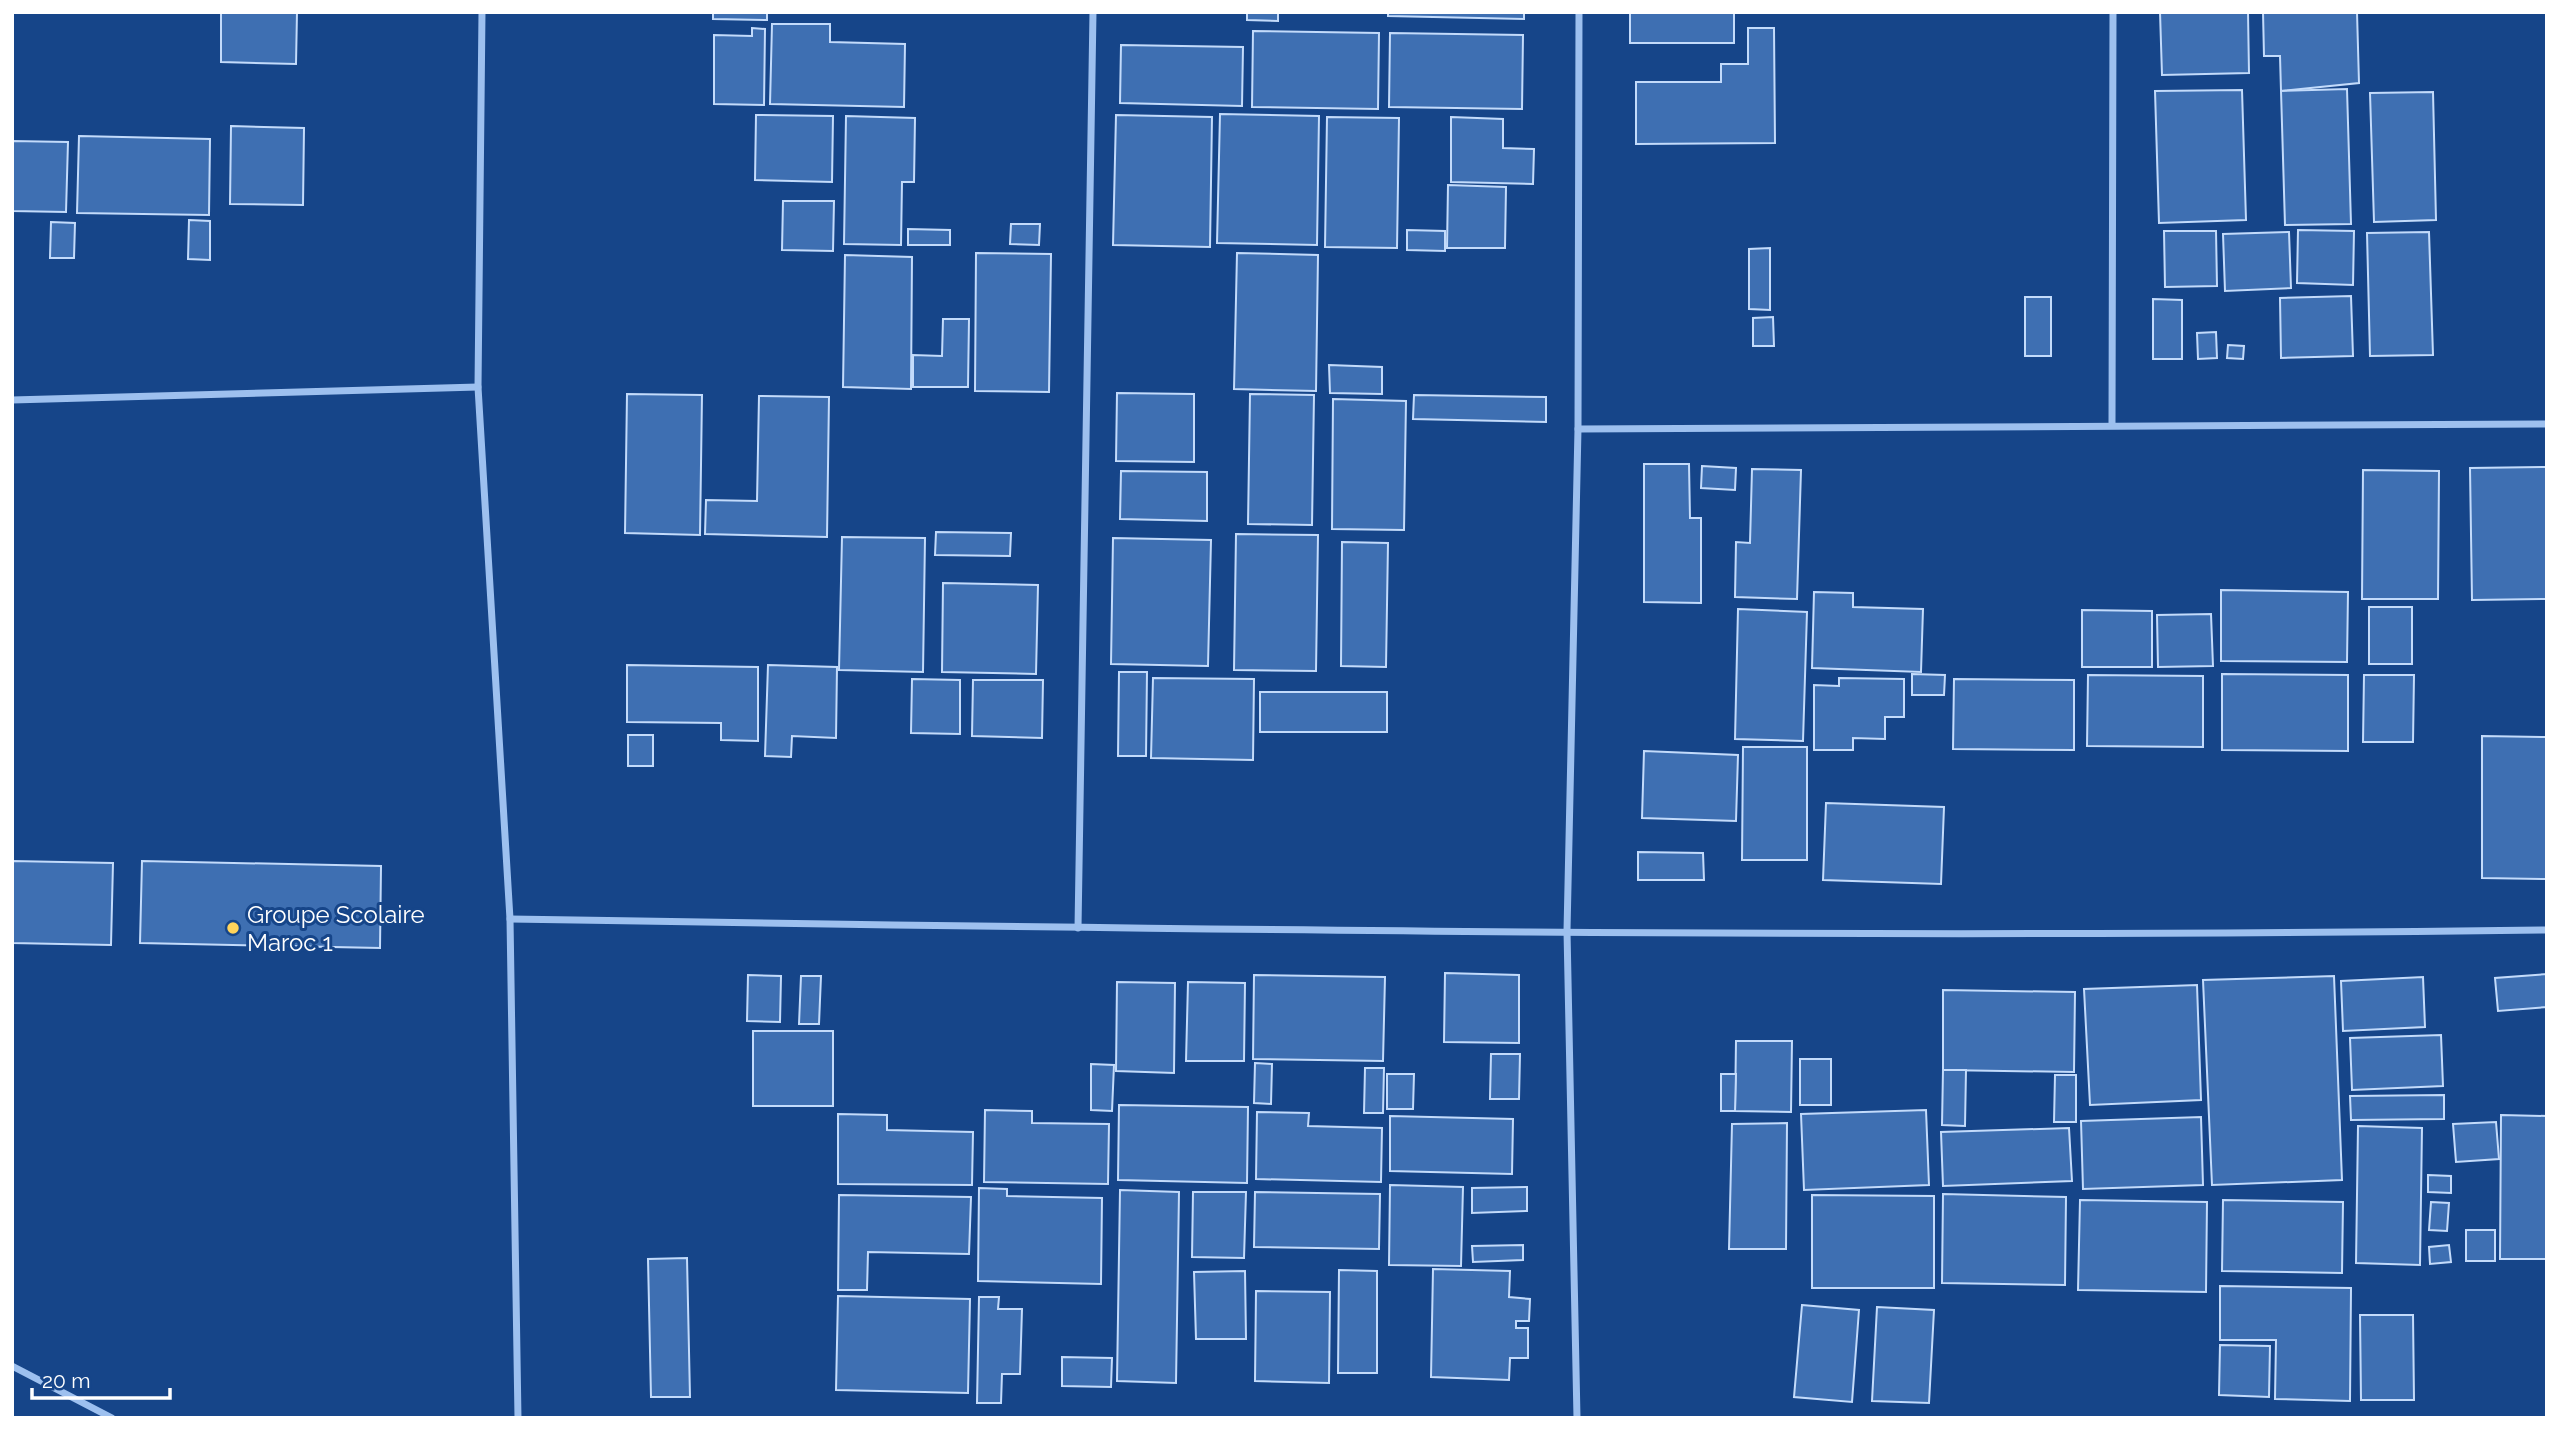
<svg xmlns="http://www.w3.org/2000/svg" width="2559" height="1430" viewBox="0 0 2559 1430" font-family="Raleway,sans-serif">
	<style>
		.building { fill: #3e6fb2; stroke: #c3dbfb; stroke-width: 2 }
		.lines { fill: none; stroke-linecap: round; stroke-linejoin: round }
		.street { stroke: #9dc0ef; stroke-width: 7 }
		.poi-dot { fill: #ffd45b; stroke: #164589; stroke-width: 2.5 }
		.labels { text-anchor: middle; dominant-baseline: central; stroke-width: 6; stroke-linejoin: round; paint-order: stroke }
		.poi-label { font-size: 24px; fill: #fff; stroke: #164589; text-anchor: start }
	</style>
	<rect width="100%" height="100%" fill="#164589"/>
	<g class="building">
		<polygon points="221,12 297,12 296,64 221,62"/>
		<polygon points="713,12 767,12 767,20 713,19"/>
		<polygon points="1247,12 1278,12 1278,21 1247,20"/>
		<polygon points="1388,12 1524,12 1524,19 1388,16"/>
		<rect x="1630" y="12" width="104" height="31"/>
		<polygon points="2160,12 2248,12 2249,73 2162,75"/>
		<polygon points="2263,12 2357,12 2359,83 2281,91 2280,56 2264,56"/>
		<polygon points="772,24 830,24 830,42 905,44 904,107 770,104"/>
		<polygon points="752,28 765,29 764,105 714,104 714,35 752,36"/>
		<polygon points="1748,28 1774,28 1775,143 1636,144 1636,82 1721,82 1721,64 1748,64"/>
		<polygon points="1253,31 1379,33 1378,109 1252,107"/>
		<polygon points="1390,33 1523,35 1522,109 1389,107"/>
		<polygon points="1121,45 1243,47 1242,106 1120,103"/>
		<polygon points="2347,89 2351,224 2285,225 2281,91"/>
		<polygon points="2242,90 2246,220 2159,223 2155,91"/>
		<polygon points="2433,92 2436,220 2374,222 2370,93"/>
		<polygon points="1220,114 1319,116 1317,245 1217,243"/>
		<polygon points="756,115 833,116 832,182 755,180"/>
		<polygon points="1116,115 1212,117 1210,247 1113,245"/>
		<polygon points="846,116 915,118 914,182 902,182 901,245 844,244"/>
		<polygon points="1327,117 1399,118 1397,248 1325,247"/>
		<polygon points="1451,117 1503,119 1503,148 1534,149 1533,184 1451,182"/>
		<polygon points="231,126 304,128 303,205 230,204"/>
		<polygon points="79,136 210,139 209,215 77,213"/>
		<polygon points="12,141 68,142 66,212 12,211"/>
		<polygon points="1448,185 1506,187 1505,248 1447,248"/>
		<polygon points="783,201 834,201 833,251 782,250"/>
		<polygon points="189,220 210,221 210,260 188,259"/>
		<polygon points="51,222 75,223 74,258 50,258"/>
		<polygon points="1011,224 1040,224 1039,245 1010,244"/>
		<polygon points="908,229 950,230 950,245 908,245"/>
		<polygon points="1407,230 1445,231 1445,251 1407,250"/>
		<polygon points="2298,230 2354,231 2353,285 2297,283"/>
		<polygon points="2164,231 2216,231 2217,286 2165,287"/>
		<polygon points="2289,232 2291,288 2225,291 2223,234"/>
		<polygon points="2429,232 2433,355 2370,356 2367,233"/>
		<polygon points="1770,248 1770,310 1749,309 1749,249"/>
		<polygon points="976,253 1051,254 1049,392 975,391"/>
		<polygon points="1237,253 1318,255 1316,391 1234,389"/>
		<polygon points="845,255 912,257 911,389 843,387"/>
		<polygon points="2351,296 2353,356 2281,358 2280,298"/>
		<rect x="2025" y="297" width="26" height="59"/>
		<polygon points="2153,299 2182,300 2182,359 2153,359"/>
		<polygon points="1773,317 1774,346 1753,346 1753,318"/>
		<polygon points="943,319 969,319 968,387 913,387 913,355 942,356"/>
		<polygon points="2216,332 2217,358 2198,359 2197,333"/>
		<polygon points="2228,345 2244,346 2243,359 2227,358"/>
		<polygon points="1329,365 1382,367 1382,394 1330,393"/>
		<polygon points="1117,393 1194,394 1194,462 1116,461"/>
		<polygon points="627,394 702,395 700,535 625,533"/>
		<polygon points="1250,394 1314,395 1312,525 1248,524"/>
		<polygon points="1414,395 1546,397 1546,422 1413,419"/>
		<polygon points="759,396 829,397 827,537 705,534 706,500 757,501"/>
		<polygon points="1333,399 1406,401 1404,530 1332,529"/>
		<polygon points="1644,464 1689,464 1690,518 1701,518 1701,603 1644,602"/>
		<polygon points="1702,466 1736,468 1735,490 1701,488"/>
		<polygon points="2547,467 2547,599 2472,600 2470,468"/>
		<polygon points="1752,469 1801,470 1797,599 1735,597 1736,542 1750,543"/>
		<polygon points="2363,470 2439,471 2438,599 2362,599"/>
		<polygon points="1121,471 1207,472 1207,521 1120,519"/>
		<polygon points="936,532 1011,533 1010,556 935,555"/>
		<polygon points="1236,534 1318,535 1316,671 1234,670"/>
		<polygon points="842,537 925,538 923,672 839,670"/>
		<polygon points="1113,538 1211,540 1208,666 1111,664"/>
		<polygon points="1342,542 1388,543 1386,667 1341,666"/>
		<polygon points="943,583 1038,585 1036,674 942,672"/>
		<polygon points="2221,590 2348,592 2347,662 2221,661"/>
		<polygon points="1814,592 1853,593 1853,607 1923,609 1921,672 1812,668"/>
		<rect x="2369" y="607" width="43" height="57"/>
		<polygon points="1738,609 1807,612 1803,741 1735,739"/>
		<polygon points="2082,610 2152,611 2152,667 2082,667"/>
		<polygon points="2211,614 2213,666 2158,667 2157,615"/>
		<polygon points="627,665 758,667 758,741 721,740 721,723 627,722"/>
		<polygon points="768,665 837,667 836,738 792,736 791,757 765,756"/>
		<polygon points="1119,672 1147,672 1146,756 1118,756"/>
		<polygon points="1912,674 1945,675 1944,695 1912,695"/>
		<polygon points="2222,674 2348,675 2348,751 2222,750"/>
		<polygon points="2088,675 2203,676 2203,747 2087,746"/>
		<polygon points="2364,675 2414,675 2413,742 2363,742"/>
		<polygon points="1153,678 1254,679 1253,760 1151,758"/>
		<polygon points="1839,678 1904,679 1904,717 1885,717 1885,739 1853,738 1853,750 1814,750 1814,685 1839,686"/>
		<polygon points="912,679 960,680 960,734 911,733"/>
		<polygon points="1954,679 2074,680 2074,750 1953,749"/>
		<polygon points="973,680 1043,680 1042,738 972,736"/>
		<rect x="1260" y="692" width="127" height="40"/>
		<rect x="628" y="735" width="25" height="31"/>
		<polygon points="2482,736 2547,737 2547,879 2482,878"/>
		<polygon points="1743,747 1807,747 1807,860 1742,860"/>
		<polygon points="1644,751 1738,755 1736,821 1642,818"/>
		<polygon points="1826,803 1944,807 1941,884 1823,880"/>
		<polygon points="1638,852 1703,853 1704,880 1638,880"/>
		<polygon points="12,861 113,863 111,945 12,943"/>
		<polygon points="142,861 381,866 380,948 140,943"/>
		<polygon points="1445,973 1519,975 1519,1043 1444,1042"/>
		<polygon points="2547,974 2547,1007 2498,1011 2495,978"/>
		<polygon points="748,975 781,976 780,1022 747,1021"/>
		<polygon points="1254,975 1385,977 1383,1061 1253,1059"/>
		<polygon points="801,976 821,976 819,1024 799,1024"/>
		<polygon points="2334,976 2342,1180 2212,1185 2203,980"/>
		<polygon points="2423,977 2425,1027 2343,1031 2341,981"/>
		<polygon points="1117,982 1175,983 1174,1073 1116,1071"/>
		<polygon points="1188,982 1245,983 1244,1061 1186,1061"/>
		<polygon points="2197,985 2201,1100 2090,1105 2084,989"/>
		<polygon points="1943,990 2075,992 2074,1072 1943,1070"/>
		<rect x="753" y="1031" width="80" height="75"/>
		<polygon points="2441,1035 2443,1086 2352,1090 2350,1038"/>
		<polygon points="1736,1041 1792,1041 1791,1112 1735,1111"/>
		<polygon points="1491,1054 1520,1054 1519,1099 1490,1099"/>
		<rect x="1800" y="1059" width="31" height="46"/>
		<polygon points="1255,1063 1272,1064 1271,1104 1254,1103"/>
		<polygon points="1091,1064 1114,1065 1112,1111 1091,1110"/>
		<polygon points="1365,1068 1384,1068 1383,1113 1364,1113"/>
		<polygon points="1943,1070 1966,1070 1965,1126 1942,1125"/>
		<polygon points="1387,1074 1414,1074 1413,1109 1387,1109"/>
		<polygon points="1721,1074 1736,1074 1735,1111 1721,1111"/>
		<polygon points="2055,1075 2076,1075 2076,1122 2054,1122"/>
		<polygon points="2444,1095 2444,1119 2351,1120 2350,1096"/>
		<polygon points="1119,1105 1248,1107 1247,1183 1118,1180"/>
		<polygon points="985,1110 1032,1111 1032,1123 1109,1124 1108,1184 984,1182"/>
		<polygon points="1926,1110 1929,1185 1804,1190 1801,1114"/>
		<polygon points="1257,1112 1309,1113 1308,1126 1382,1128 1381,1182 1256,1179"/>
		<polygon points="838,1114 887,1115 887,1130 973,1132 972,1185 838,1184"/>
		<polygon points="2501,1115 2547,1116 2547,1259 2500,1259"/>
		<polygon points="1390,1116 1513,1119 1512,1174 1390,1171"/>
		<polygon points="2201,1117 2203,1185 2083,1189 2081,1121"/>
		<polygon points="2496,1122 2499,1159 2456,1162 2453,1124"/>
		<polygon points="1787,1123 1786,1249 1729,1249 1732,1124"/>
		<polygon points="2358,1126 2422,1128 2420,1265 2356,1263"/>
		<polygon points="2069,1128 2072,1181 1943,1186 1941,1132"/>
		<polygon points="2428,1175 2451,1176 2451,1193 2428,1192"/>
		<polygon points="1390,1185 1463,1187 1461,1266 1389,1265"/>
		<polygon points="1527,1187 1527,1211 1472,1213 1472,1188"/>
		<polygon points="979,1188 1007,1189 1007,1196 1102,1198 1101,1284 978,1281"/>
		<polygon points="1120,1190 1179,1192 1176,1383 1117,1381"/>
		<polygon points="1193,1192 1246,1192 1244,1258 1192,1257"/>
		<polygon points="1255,1192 1380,1194 1379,1249 1254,1247"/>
		<polygon points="1943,1194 2066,1197 2065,1285 1942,1283"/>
		<polygon points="839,1195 971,1197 969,1254 868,1252 867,1290 838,1290"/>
		<polygon points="1812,1195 1934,1196 1934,1288 1812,1288"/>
		<polygon points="2080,1200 2207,1202 2206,1292 2078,1290"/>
		<polygon points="2223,1200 2343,1202 2342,1273 2222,1271"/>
		<polygon points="2431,1202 2449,1203 2447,1231 2429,1230"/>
		<rect x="2466" y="1230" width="29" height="31"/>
		<polygon points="1523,1245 1523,1260 1473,1262 1472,1246"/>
		<polygon points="2449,1245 2451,1262 2430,1264 2429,1247"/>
		<polygon points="687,1258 690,1397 651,1397 648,1259"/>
		<polygon points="1433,1269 1510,1271 1509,1297 1530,1299 1529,1321 1516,1321 1516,1328 1528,1328 1528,1358 1510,1358 1509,1380 1431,1377"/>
		<polygon points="1339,1270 1377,1271 1377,1373 1338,1373"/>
		<polygon points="1245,1271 1246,1339 1196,1339 1194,1272"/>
		<polygon points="2220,1286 2351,1288 2350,1401 2275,1399 2276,1340 2220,1340"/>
		<polygon points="1256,1291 1330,1292 1329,1383 1255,1381"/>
		<polygon points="838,1296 970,1299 968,1393 836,1390"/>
		<polygon points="979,1297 999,1297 998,1309 1022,1309 1020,1374 1002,1374 1001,1403 977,1403"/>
		<polygon points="1802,1305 1859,1310 1852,1402 1794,1397"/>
		<polygon points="1877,1307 1934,1310 1929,1403 1872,1401"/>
		<polygon points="2360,1315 2413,1315 2414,1400 2361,1400"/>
		<polygon points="2220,1345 2270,1346 2269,1397 2219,1395"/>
		<polygon points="1062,1357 1112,1358 1111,1387 1062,1386"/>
	</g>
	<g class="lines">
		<g class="street">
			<polyline points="482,12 478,387 510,919 518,1418"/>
			<polyline points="12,400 478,387"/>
			<polyline points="2112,425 2113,12"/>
			<polyline points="1578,429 2547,424"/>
			<path d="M 510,919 C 1189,930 1868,939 2547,930"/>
			<polyline points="1078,928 1093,12"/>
			<polyline points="12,1366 112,1418"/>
			<polyline points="1577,1418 1567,931 1578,429 1579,12"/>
		</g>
	</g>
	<circle class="poi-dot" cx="233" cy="928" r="7"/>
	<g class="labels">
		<g class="poi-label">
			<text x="247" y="914">Groupe Scolaire<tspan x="247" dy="28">Maroc 1</tspan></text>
		</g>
	</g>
	<rect width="2559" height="1430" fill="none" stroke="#ffffff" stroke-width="28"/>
	<path d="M32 1388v10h138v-10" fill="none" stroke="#ffffff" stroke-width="3.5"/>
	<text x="42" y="1388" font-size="21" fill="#ffffff" stroke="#164589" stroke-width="5" paint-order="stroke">20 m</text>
</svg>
